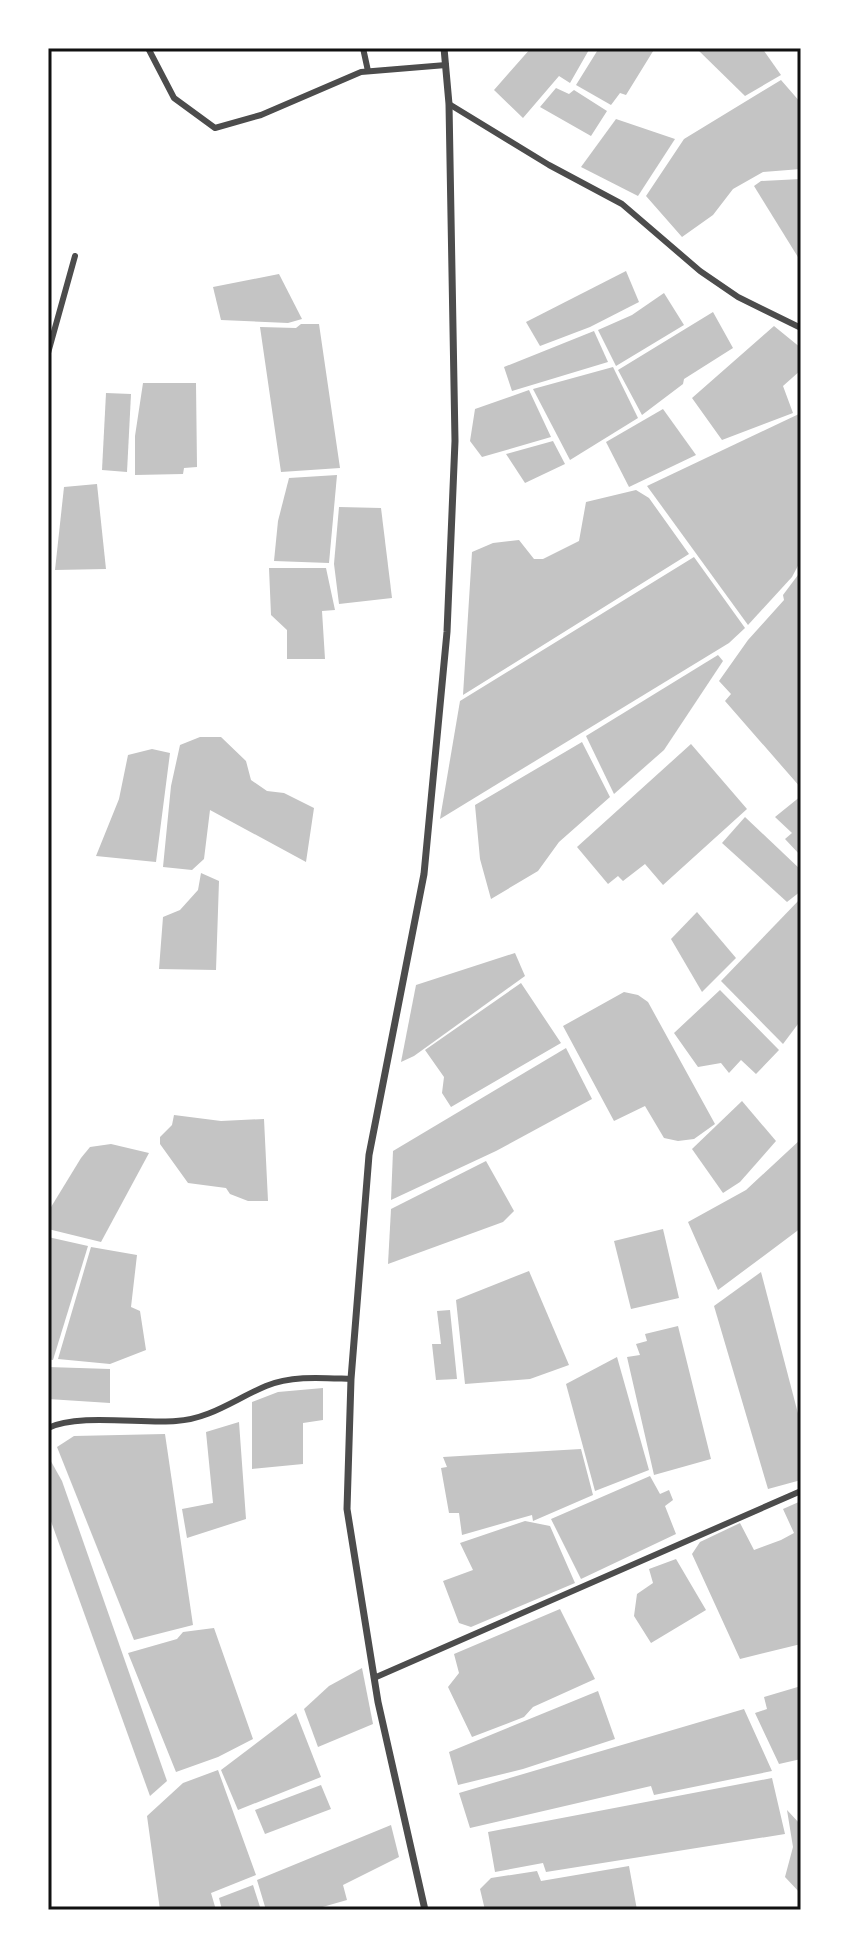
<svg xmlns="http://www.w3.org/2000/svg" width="849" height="1958" viewBox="0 0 849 1958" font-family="'Open Sans',sans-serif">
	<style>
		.building { fill: #c4c4c4 }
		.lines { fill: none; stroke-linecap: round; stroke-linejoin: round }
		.minor { stroke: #4c4c4c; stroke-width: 6 }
		.tertiary { stroke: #4c4c4c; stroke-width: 7 }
		.neatline { fill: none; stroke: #111; stroke-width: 3 }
	</style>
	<rect width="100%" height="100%" fill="#fff"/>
	<g class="building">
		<polygon points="531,48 590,48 570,83 559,76 523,118 494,90"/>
		<polygon points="599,48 655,48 626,95 620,93 611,105 576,85"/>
		<polygon points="696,48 762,48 781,75 745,96"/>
		<polygon points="781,80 801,103 801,169 763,172 733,189 713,215 682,237 646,196 684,139"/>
		<polygon points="556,88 569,94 574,90 607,111 591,136 540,107"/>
		<polygon points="616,119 675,139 638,196 581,167"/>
		<polygon points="801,179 801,262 754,186 761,181"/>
		<polygon points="626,271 639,302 590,327 540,346 526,322"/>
		<polygon points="279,274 302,319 288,323 221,320 213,287"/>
		<polygon points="664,293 684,325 616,366 598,330 632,315"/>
		<polygon points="713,312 733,348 684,379 683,384 642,415 618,370"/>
		<polygon points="301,324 319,324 340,468 281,472 260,327 296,328"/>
		<polygon points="774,326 801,348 801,370 783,386 793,413 722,440 692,398"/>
		<polygon points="594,331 608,362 512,391 504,367"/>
		<polygon points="613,367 638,418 570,460 533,389"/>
		<polygon points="143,383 196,383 197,467 184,468 183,474 135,475 135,436"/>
		<polygon points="529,390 551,437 482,457 470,441 475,409"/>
		<polygon points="106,393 131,394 127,472 102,470"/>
		<polygon points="663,409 696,455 629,487 606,442"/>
		<polygon points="801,413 801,560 792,577 748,625 647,486"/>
		<polygon points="553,441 565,464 525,483 506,454"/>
		<polygon points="337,475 329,563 274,561 278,521 289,478"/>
		<polygon points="97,484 106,569 55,570 64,487"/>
		<polygon points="636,490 649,498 689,554 463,695 472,552 493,543 519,540 534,559 543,559 579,541 586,502"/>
		<polygon points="339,507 381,508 392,598 339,604 334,564"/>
		<polygon points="694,557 745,628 729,643 440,819 460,701"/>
		<polygon points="269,568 326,568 335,610 322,611 325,659 287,659 287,630 271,615"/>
		<polygon points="801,571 801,788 725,701 731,694 719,681 748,640 784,600 783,595"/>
		<polygon points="718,655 723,661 664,750 614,794 586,736"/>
		<polygon points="200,737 221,737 246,761 251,780 267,791 284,793 314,808 306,862 210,810 204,859 192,870 163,867 171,786 180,745"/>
		<polygon points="582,742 610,797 559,842 538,871 491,899 480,859 475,805"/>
		<polygon points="691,744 747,809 663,885 645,864 623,881 618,876 608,884 577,847"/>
		<polygon points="152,749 170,753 156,862 96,856 119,799 128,755"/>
		<polygon points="801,796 801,856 785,839 792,833 775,817"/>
		<polygon points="745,817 801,870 801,891 787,902 722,843"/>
		<polygon points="201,873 219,881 216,970 159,969 163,917 180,910 198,890"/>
		<polygon points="801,898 801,1020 783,1044 721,981"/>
		<polygon points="697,912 736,958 702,992 671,939"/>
		<polygon points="515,953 525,976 414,1056 401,1062 416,985"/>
		<polygon points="521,983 561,1043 451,1107 442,1093 444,1077 425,1050"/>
		<polygon points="720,990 779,1050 756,1074 741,1060 729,1073 721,1063 698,1067 674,1033"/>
		<polygon points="624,992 638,995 648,1002 715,1124 694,1139 678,1141 664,1138 645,1106 614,1121 563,1026"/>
		<polygon points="566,1048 592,1099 496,1151 391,1200 393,1151"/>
		<polygon points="742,1101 776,1141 740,1182 723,1193 692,1149"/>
		<polygon points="174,1115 221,1121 264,1119 268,1201 248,1201 230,1194 226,1188 188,1183 160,1144 160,1137 172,1125"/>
		<polygon points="801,1139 801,1228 718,1290 688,1222 746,1190"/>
		<polygon points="111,1144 149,1153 101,1242 48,1229 48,1212 81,1158 90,1147"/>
		<polygon points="486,1161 514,1211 503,1222 388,1264 391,1209"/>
		<polygon points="663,1229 679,1298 631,1309 614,1241"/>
		<polygon points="48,1237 88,1246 53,1360 48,1359"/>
		<polygon points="91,1247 137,1255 131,1307 140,1311 146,1350 110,1364 58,1359"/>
		<polygon points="529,1271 569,1365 530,1379 465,1384 456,1300"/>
		<polygon points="761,1272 801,1425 801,1480 768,1489 714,1306"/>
		<polygon points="450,1310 457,1379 436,1380 432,1344 441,1344 437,1311"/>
		<polygon points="678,1326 711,1459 654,1475 627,1357 640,1355 636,1344 647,1341 645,1334"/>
		<polygon points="617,1357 649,1470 595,1491 566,1384"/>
		<polygon points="48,1367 110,1369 110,1403 48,1399"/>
		<polygon points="323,1388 323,1420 303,1423 303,1464 252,1469 252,1402 278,1392"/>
		<polygon points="239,1422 246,1519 187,1538 182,1509 213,1503 206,1432"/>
		<polygon points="165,1434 193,1625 134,1640 57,1447 74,1436"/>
		<polygon points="581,1449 593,1495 533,1521 532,1515 462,1535 459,1513 449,1513 441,1468 447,1467 443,1457"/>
		<polygon points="48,1456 62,1481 167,1781 150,1796 48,1513"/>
		<polygon points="650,1476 660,1494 669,1490 673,1500 665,1506 676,1534 581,1579 551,1519"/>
		<polygon points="801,1501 801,1644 740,1659 692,1554 700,1542 740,1523 754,1550 781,1540 794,1533 783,1509"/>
		<polygon points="525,1521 550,1526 575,1583 471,1627 459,1623 443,1581 473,1570 460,1543"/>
		<polygon points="676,1559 706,1610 651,1643 634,1616 637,1594 653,1583 649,1569"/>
		<polygon points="560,1609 595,1679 533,1707 524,1717 472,1737 448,1687 459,1673 454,1654"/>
		<polygon points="214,1628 253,1739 218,1757 176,1772 128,1653 177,1639 183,1632"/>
		<polygon points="362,1668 373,1724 318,1747 304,1709 329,1686"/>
		<polygon points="801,1686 801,1759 779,1764 755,1713 767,1709 764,1697"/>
		<polygon points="598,1691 615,1739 523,1769 458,1785 449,1752"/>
		<polygon points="744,1709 772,1771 654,1795 651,1786 470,1828 459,1793"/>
		<polygon points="296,1713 321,1777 238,1810 221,1770"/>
		<polygon points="218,1770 256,1875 211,1893 216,1910 160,1910 147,1816 183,1783"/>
		<polygon points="772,1778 785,1834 546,1872 543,1863 495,1872 488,1832"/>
		<polygon points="321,1785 331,1809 265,1834 255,1810"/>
		<polygon points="787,1810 801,1825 801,1894 785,1877 793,1847"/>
		<polygon points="391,1825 399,1857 343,1885 347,1900 312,1910 266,1910 257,1880"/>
		<polygon points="629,1866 637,1910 485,1910 480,1889 491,1878 537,1871 541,1881"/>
		<polygon points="253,1885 261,1910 222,1910 219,1898"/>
	</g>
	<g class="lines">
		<g class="minor">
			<polyline points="148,48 174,98 215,128 261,115 361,72 446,65"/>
			<polyline points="363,48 368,71"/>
			<polyline points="449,104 549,165 622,204 700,271 738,297 801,328"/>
			<polyline points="48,353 75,256"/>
			<path d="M 48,1428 C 78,1413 141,1424 176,1421 C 210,1419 235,1399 266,1386 C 292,1375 324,1378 351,1379"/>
			<polyline points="374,1678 801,1491"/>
		</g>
		<polyline class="tertiary" points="425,1910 378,1702 347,1509 351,1379 369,1155 424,874 447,632 455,441 449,104 444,48"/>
	</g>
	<rect width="849" height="1958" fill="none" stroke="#ffffff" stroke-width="100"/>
	<rect x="50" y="50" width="749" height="1858" class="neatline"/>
</svg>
